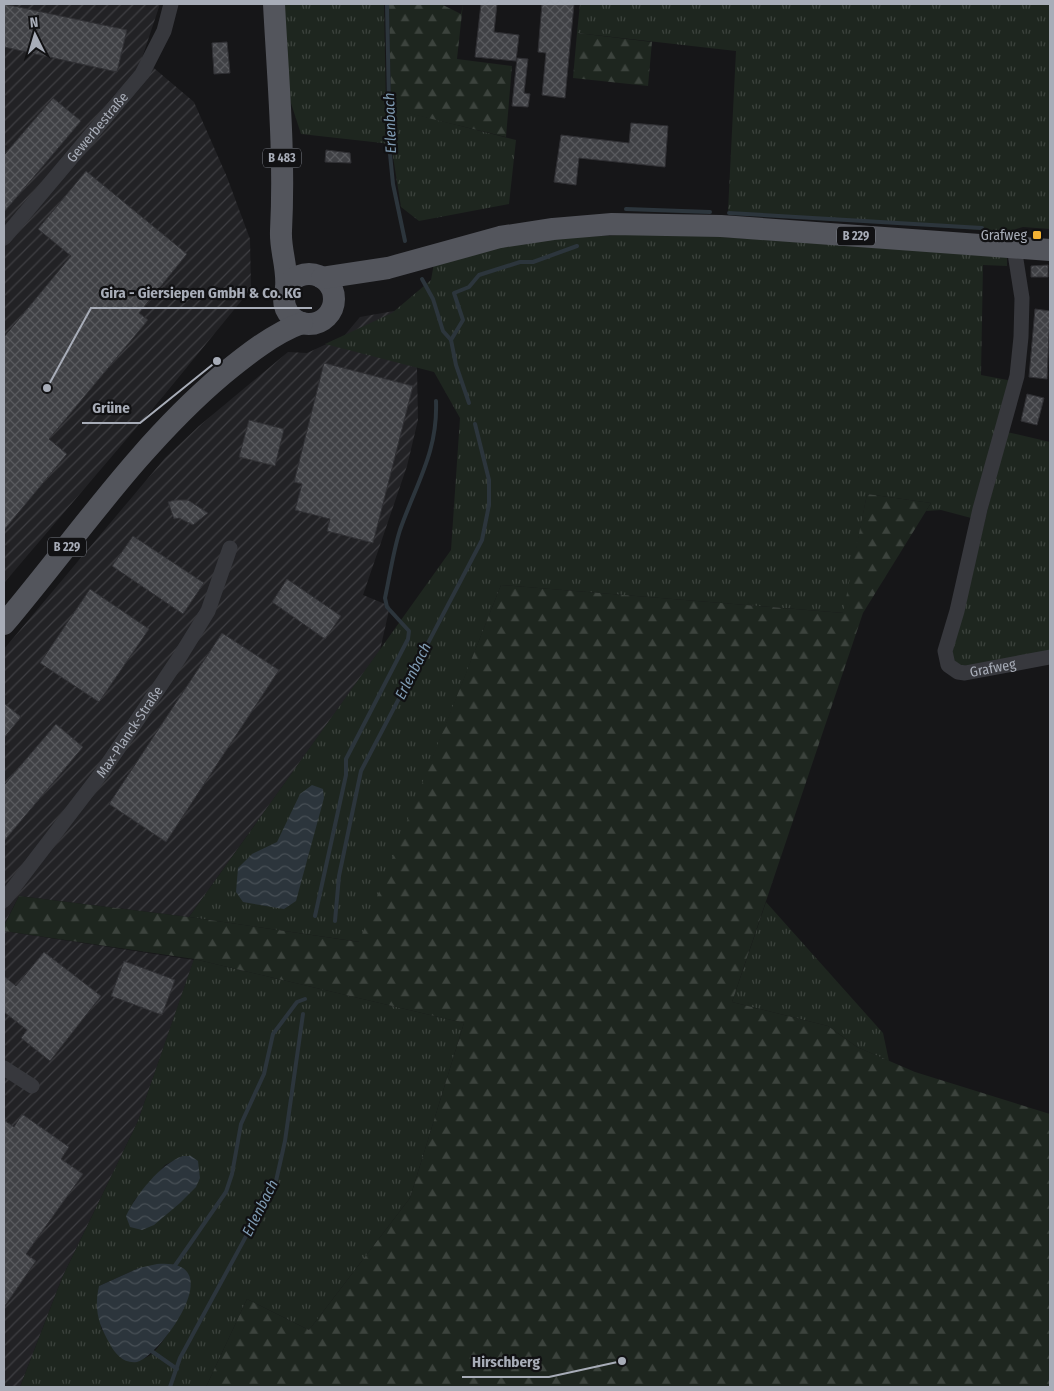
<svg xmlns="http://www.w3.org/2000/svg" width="1054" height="1391" viewBox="0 0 1054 1391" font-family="'Fira Sans Condensed',sans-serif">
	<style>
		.industrial { fill: url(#industrial-furrows) }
		.grass { fill: url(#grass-tufts); fill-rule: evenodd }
		.forest { fill: url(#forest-firs) }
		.water { fill: url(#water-waves) }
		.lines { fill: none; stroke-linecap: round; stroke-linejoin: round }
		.stream { stroke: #2c353c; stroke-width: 4 }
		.building { fill: url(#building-cross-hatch); stroke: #303034 }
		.minor { stroke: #37383d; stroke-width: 15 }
		.primary { stroke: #53555c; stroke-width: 22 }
		.poi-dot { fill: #f2b134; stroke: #111113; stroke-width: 2 }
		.labels { text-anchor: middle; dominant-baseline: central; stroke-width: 4.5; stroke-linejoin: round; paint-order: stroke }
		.shield { fill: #111113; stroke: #7b7e86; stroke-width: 1 }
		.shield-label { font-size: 12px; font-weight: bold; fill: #a8adb8 }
		.street-label { font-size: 14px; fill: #a8adb8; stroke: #111113 }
		.poi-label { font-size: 14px; fill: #a8adb8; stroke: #111113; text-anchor: end }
		.water-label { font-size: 15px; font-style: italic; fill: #7f9bb3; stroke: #111113 }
		.leader { fill: none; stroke: #a8adb8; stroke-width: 2 }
		.callout-dot { fill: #a8adb8; stroke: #111113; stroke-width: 2 }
		.callout-label { font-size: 15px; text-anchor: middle; font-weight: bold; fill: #a8adb8; stroke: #111113; stroke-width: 4.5; stroke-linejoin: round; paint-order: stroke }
	</style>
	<defs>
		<pattern id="industrial-furrows" width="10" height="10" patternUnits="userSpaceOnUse" patternTransform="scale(1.25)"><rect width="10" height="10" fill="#222225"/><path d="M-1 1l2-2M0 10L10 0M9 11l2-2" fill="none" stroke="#3f3f43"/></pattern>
		<pattern id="grass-tufts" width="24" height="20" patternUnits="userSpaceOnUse" patternTransform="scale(1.25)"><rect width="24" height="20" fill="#1e261f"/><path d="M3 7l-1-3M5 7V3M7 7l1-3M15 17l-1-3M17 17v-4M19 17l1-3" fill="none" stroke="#3c433d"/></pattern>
		<pattern id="forest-firs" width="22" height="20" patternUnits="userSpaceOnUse" patternTransform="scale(1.25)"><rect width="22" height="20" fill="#1e261f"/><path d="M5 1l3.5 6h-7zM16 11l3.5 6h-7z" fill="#3c433d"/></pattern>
		<pattern id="water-waves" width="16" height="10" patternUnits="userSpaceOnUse" patternTransform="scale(1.25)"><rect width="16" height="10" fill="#2c353c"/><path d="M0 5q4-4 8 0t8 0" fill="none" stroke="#485056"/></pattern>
		<pattern id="building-cross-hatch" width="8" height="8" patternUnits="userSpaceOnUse" patternTransform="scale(1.25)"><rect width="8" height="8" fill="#404145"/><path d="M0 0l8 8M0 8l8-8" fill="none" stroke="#595a5e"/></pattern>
	</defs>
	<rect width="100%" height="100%" fill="#161618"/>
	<g class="industrial">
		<polygon points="4,4 160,4 142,58 194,102 227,177 250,239 251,289 165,394 4,583"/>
		<polygon points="411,308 417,368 418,420 407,466 363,595 390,606 380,650 189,917 19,896 4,925 4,649 165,458 199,426 288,352 307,353 344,336 360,317"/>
		<polygon points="4,931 194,960 138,1121 62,1278 20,1387 4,1387"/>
	</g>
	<g class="grass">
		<polygon points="284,4 384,4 386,107 516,140 509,204 419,221 401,207 391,144 301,134 288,94"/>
		<polygon points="580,4 1050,4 1050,229 1023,227 1005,232 728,211 736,51 577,33"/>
		<polygon points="659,233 1007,255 1007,266 983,265 981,375 1013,381 975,519 941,510 926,511 931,503 867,494 844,613 501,585 360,942 189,917 451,550 460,418 434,372 325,344 392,313 431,280 434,263 523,240"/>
		<polygon points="1007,432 1050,442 1050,655 964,669 951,657"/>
		<polygon points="766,902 883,1033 889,1061 857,1047 828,1026 732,1002"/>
		<path d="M 194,959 L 464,1023 L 410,1198 L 309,1330 L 247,1299 L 206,1387 L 20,1387 L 62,1278 L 138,1121 ZM 183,1156 L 132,1203 L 165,1165 ZM 139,1268 L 186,1302 C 179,1315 159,1354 145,1358 C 138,1360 128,1358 121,1358 L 101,1328 L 99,1286 Z"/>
	</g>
	<g class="forest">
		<polygon points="389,4 441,4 461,14 463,4 457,59 512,66 506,137 391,109"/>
		<polygon points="577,33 652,42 648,86 573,78"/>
		<polygon points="867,494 931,503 863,613 732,1002 828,1026 857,1047 915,1072 1050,1114 1050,1387 206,1387 247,1299 309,1330 410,1198 464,1023 194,959 4,931 4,926 19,896 189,917 359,942 501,585 843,613"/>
	</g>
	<g class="water">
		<polygon points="312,785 323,789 324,798 296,901 284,909 243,902 236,892 238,868 252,854 277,842 300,794"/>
		<path d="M 183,1156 L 191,1156 L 198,1161 L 200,1178 L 196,1187 L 180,1203 L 154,1225 L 142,1230 L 130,1227 L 126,1216 C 135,1196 161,1163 183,1156 Z"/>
		<path d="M 157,1264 C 234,1257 158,1358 137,1362 C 124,1364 115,1354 110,1344 C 98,1324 94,1309 99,1286 L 139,1268 Z"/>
	</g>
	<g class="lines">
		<g class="stream">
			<polyline points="387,4 390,154 393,184 405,241"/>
			<polyline points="626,209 710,212"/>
			<polyline points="729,213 982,228"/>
			<polyline points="422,279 433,299 443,331 451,340 456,365 469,403"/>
			<polyline points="451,340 463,320 454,293 469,287 479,275 520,262 533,262 577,246"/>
			<path d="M 315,916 L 346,775 L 346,759 L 408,639 L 409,631 L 387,607 L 385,598 C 390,575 393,552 400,530 C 416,484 438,452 436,401"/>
			<polyline points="335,921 339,876 361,771 482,540 489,505 489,480 475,424"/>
			<polyline points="174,1267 226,1192 232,1174 241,1124 264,1074 273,1034 297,1002 305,999"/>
			<polyline points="150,1350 177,1369"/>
			<polyline points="170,1387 180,1358 276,1181 285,1141 303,1014"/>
		</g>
	</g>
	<g class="building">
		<polygon points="4,4 127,30 117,72 4,47"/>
		<polygon points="481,4 497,4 494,32 519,35 516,61 475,57"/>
		<polygon points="542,4 574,4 565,98 542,95 546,53 538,52"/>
		<polygon points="227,42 230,73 214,74 212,43"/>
		<polygon points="517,58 528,59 524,93 530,94 528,107 512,106"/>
		<polygon points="53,98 81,121 4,212 4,155"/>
		<polygon points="631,123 668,126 665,167 579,158 576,185 554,182 561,135 629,143"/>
		<polygon points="326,150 350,153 351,163 325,162"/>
		<polygon points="86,171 187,254 139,313 148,320 49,439 67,454 4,530 4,337 71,256 38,229"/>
		<polygon points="1048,265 1048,277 1031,277 1031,266"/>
		<polygon points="1035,309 1050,311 1047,379 1029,377"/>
		<polygon points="324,363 413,386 373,543 327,531 330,519 295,510 302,484 294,482"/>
		<polygon points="1027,394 1044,398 1037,425 1021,421"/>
		<polygon points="249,420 284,429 275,466 239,457"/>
		<polygon points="175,500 188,500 208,513 193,525 179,518 174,519 168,502"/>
		<polygon points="133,536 204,583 183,614 112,566"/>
		<polygon points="287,579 341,616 325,639 272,602"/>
		<polygon points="90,589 149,629 99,702 40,663"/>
		<polygon points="222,633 279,670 166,842 109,804"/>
		<polygon points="4,703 21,717 4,738"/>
		<polygon points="56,724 83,747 4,841 4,785"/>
		<polygon points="44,952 101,996 50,1061 21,1038 27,1030 4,1012 4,976 16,986"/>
		<polygon points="124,961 175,980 162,1015 111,996"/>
		<polygon points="22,1114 69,1147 61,1159 83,1174 26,1254 36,1261 4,1307 4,1120 14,1127"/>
	</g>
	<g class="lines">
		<g class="minor">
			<path id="s1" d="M 4,238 L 142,74 L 164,31 L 171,4"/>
			<path id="s2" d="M 1014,247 L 1022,298 L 1021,337 L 1017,376 L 980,509 L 957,611 L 945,651 L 948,665 L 958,672 L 965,673 L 1050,657"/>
			<path id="s3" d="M 4,900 L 103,771 L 179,658 L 208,611 L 230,548"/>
			<polyline points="4,1068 32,1086"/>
		</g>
		<g class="primary">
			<path d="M 274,4 C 278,79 285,155 281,231 C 280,250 288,268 286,288"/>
			<circle cx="309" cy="299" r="25"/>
			<polyline points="322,278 388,268 500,237 553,229 612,224 721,226 1050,250"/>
			<path d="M 4,624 C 75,540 137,447 222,375 C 245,356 274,333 302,323"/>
		</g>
	</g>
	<rect class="poi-dot" x="1032" y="230" width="10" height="10" rx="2.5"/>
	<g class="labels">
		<g class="shield">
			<rect x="263" y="148.5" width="38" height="19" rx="4"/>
			<rect x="837" y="226.5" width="38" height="19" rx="4"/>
			<rect x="48" y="537.5" width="38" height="19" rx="4"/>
		</g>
		<g class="shield-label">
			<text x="282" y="158">B 483</text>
			<text x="856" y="236">B 229</text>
			<text x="67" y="547">B 229</text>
		</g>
		<g class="street-label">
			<text stroke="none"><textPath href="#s1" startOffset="145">Gewerbestraße</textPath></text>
			<text stroke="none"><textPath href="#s2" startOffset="476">Grafweg</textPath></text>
			<text stroke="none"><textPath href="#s3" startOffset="210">Max-Planck-Straße</textPath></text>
		</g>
		<g class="poi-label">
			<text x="1027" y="235">Grafweg</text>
		</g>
		<g class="water-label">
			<text transform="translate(390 123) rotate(-92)">Erlenbach</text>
			<text transform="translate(413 671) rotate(-63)">Erlenbach</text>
			<text transform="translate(260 1208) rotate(-63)">Erlenbach</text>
		</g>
	</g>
	<path class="leader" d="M47 388L91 308H312M217 361L140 423H82M622 1361L549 1377H462"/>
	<g class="callout-dot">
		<circle cx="47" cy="388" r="5"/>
		<circle cx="217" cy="361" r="5"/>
		<circle cx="622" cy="1361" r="5"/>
	</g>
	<g class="callout-label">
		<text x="201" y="298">Gira - Giersiepen GmbH &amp; Co. KG</text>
		<text x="111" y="413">Grüne</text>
		<text x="506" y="1367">Hirschberg</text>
	</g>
	<rect width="1054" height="1391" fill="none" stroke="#a8adb8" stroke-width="10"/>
	<g transform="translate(35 35) rotate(355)" stroke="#111113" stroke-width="4" paint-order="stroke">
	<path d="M0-4L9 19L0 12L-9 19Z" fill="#a8adb8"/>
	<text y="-8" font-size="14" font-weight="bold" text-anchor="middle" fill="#a8adb8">N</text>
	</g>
</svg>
